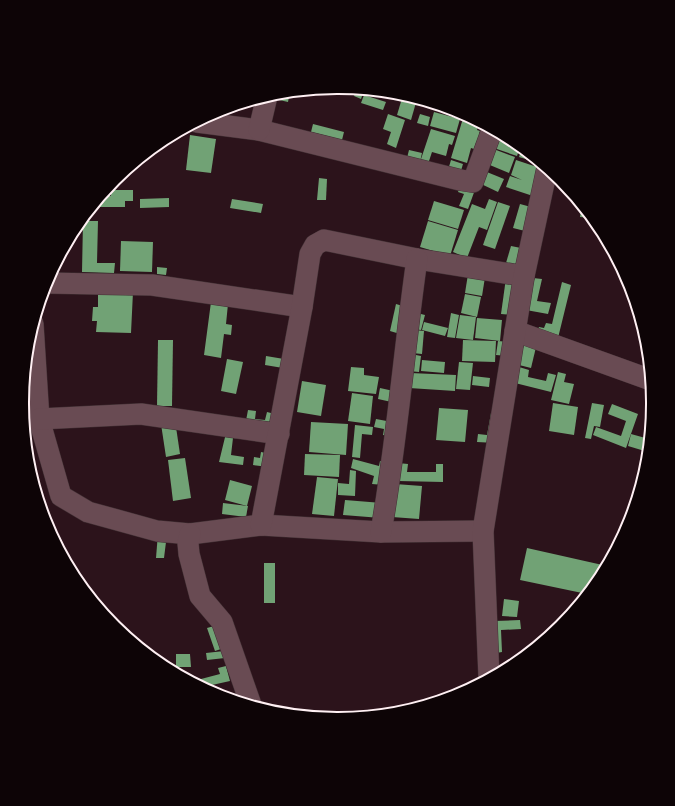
<svg xmlns="http://www.w3.org/2000/svg" width="675" height="806" viewBox="0 0 675 806" font-family="Merriweather,serif">
	<style>
		.building { fill: #71a275 }
		.lines { fill: none; stroke-linecap: round; stroke-linejoin: round }
		.minor-casing { stroke: #423135; stroke-width: 22 }
		.minor { stroke: #694b53; stroke-width: 21 }
		.rim { fill: none; stroke: #fff0f3; stroke-width: 2 }
	</style>
	<rect width="100%" height="100%" fill="#2c131b"/>
	<g class="building">
		<polygon points="357,89 364,90 361,99 354,96"/>
		<polygon points="290,92 288,102 275,99 277,93"/>
		<polygon points="364,95 386,102 383,110 361,103"/>
		<polygon points="403,95 417,99 411,120 397,115"/>
		<polygon points="434,112 460,119 456,133 430,126"/>
		<polygon points="388,114 405,120 396,148 387,144 391,132 383,129"/>
		<polygon points="420,114 430,117 428,126 417,123"/>
		<polygon points="464,115 479,123 477,130 480,131 479,134 487,136 485,145 476,143 474,149 471,148 467,163 451,158"/>
		<polygon points="313,124 344,132 342,140 311,132"/>
		<polygon points="431,129 455,136 452,145 449,144 446,156 432,152 428,164 420,162"/>
		<polygon points="495,134 505,138 503,142 512,147 515,142 520,147 517,156 491,147"/>
		<polygon points="190,135 216,139 211,173 186,170"/>
		<polygon points="491,148 515,157 509,173 485,163"/>
		<polygon points="522,148 530,155 529,160 519,157"/>
		<polygon points="409,150 422,153 420,162 407,158"/>
		<polygon points="451,160 463,164 460,174 448,170"/>
		<polygon points="516,160 540,168 536,197 506,187 510,176 522,180 511,175"/>
		<polygon points="482,170 504,179 498,192 477,182"/>
		<polygon points="319,178 327,179 326,200 317,200"/>
		<polygon points="462,181 476,187 468,209 459,206 464,194 458,192"/>
		<polygon points="111,190 133,190 133,201 125,201 125,207 92,207 101,196 111,196"/>
		<polygon points="169,198 169,207 140,208 140,199"/>
		<polygon points="232,199 263,204 261,213 230,208"/>
		<polygon points="489,199 497,202 487,230 479,227 467,258 453,252 472,204 485,209"/>
		<polygon points="434,201 464,210 458,229 428,220"/>
		<polygon points="498,202 510,206 495,249 483,245"/>
		<polygon points="520,204 531,207 525,231 513,228"/>
		<polygon points="582,205 592,218 580,217"/>
		<polygon points="83,221 98,221 97,263 115,263 114,273 82,272"/>
		<polygon points="428,221 458,230 450,256 420,247"/>
		<polygon points="121,241 153,242 152,272 120,271"/>
		<polygon points="511,246 526,249 521,267 506,263"/>
		<polygon points="157,267 167,268 166,275 157,274"/>
		<polygon points="469,268 486,271 482,296 465,293"/>
		<polygon points="506,278 518,279 513,315 501,314"/>
		<polygon points="533,278 542,279 537,301 551,303 548,314 526,310"/>
		<polygon points="562,282 571,285 558,338 537,332 539,327 544,328 546,323 552,324"/>
		<polygon points="98,291 133,292 131,333 96,332 97,321 92,321 93,307 98,307"/>
		<polygon points="465,294 481,297 477,317 461,313"/>
		<polygon points="211,302 228,304 226,324 232,325 231,335 224,334 221,358 204,355"/>
		<polygon points="396,304 406,307 400,334 390,331"/>
		<polygon points="417,313 425,315 421,330 414,329"/>
		<polygon points="451,313 459,315 455,338 447,337"/>
		<polygon points="460,315 476,317 473,340 456,338"/>
		<polygon points="477,318 502,320 500,341 475,338"/>
		<polygon points="424,322 448,328 445,336 422,330"/>
		<polygon points="415,330 424,331 422,354 412,353"/>
		<polygon points="158,340 173,340 172,406 157,406"/>
		<polygon points="463,340 496,341 495,362 462,361"/>
		<polygon points="525,340 537,343 531,368 519,365"/>
		<polygon points="498,341 509,342 508,356 496,355"/>
		<polygon points="411,354 421,356 419,372 409,371"/>
		<polygon points="266,356 284,359 283,368 265,365"/>
		<polygon points="227,359 243,362 236,394 221,391"/>
		<polygon points="422,360 445,362 444,373 421,371"/>
		<polygon points="459,362 473,363 470,390 456,389"/>
		<polygon points="351,367 364,368 364,375 379,377 376,394 348,391"/>
		<polygon points="519,367 529,370 528,377 546,381 548,373 556,375 551,392 515,383"/>
		<polygon points="558,372 566,374 564,382 574,384 569,404 551,400"/>
		<polygon points="410,373 456,375 455,391 409,388"/>
		<polygon points="473,376 490,378 489,387 472,385"/>
		<polygon points="302,381 326,385 321,416 297,412"/>
		<polygon points="380,388 398,392 396,403 378,399"/>
		<polygon points="352,393 373,396 370,424 348,421"/>
		<polygon points="553,403 578,407 574,435 549,431"/>
		<polygon points="592,403 604,405 600,427 594,426 591,439 585,438"/>
		<polygon points="612,404 638,414 626,448 593,435 596,427 621,436 626,421 608,414"/>
		<polygon points="439,408 468,410 465,442 436,440"/>
		<polygon points="248,410 256,411 255,419 265,420 267,412 275,414 272,432 245,426"/>
		<polygon points="491,413 500,415 496,443 477,442 478,434 487,435"/>
		<polygon points="376,419 392,422 389,436 383,435 384,429 374,427"/>
		<polygon points="311,422 348,424 346,455 309,452"/>
		<polygon points="161,424 176,427 180,454 166,457"/>
		<polygon points="355,425 373,427 372,435 362,434 360,458 352,457"/>
		<polygon points="227,429 240,430 239,439 233,438 231,455 244,457 243,465 219,462"/>
		<polygon points="631,434 649,439 648,452 628,446"/>
		<polygon points="261,452 271,454 269,467 253,465 254,457 260,458"/>
		<polygon points="305,454 340,455 339,477 304,475"/>
		<polygon points="185,458 191,498 173,501 168,460"/>
		<polygon points="353,459 379,466 380,461 387,462 384,485 372,484 374,476 351,468"/>
		<polygon points="398,463 408,464 407,472 436,472 436,464 443,464 443,482 398,481"/>
		<polygon points="350,470 356,471 355,496 338,495 338,483 349,484"/>
		<polygon points="317,477 338,479 334,516 312,514"/>
		<polygon points="230,480 252,486 247,506 225,500"/>
		<polygon points="395,484 422,486 419,519 392,517"/>
		<polygon points="345,500 382,503 381,518 343,515"/>
		<polygon points="223,503 248,506 246,517 222,514"/>
		<polygon points="158,533 166,542 164,558 156,558"/>
		<polygon points="527,548 607,566 600,578 587,594 520,580"/>
		<rect x="264" y="563" width="11" height="40"/>
		<polygon points="504,599 519,601 517,617 502,616"/>
		<polygon points="520,620 521,629 501,630 502,652 496,653 494,621"/>
		<polygon points="214,626 227,647 215,651 207,628"/>
		<polygon points="224,651 225,658 207,660 206,653"/>
		<polygon points="176,654 190,654 191,667 176,667"/>
		<polygon points="226,666 230,681 203,687 201,679 220,674 218,668"/>
	</g>
	<g class="lines">
		<g class="minor-casing">
			<g id="minor">
				<polyline points="197,122 259,130 460,180 473,182 492,130"/>
				<polyline points="259,130 267,96"/>
				<polyline points="46,283 152,285 302,307"/>
				<polyline points="33,324 39,419 61,496 88,512 157,531 190,534 261,525 381,532 483,531"/>
				<polyline points="515,331 651,380"/>
				<polyline points="39,419 141,414 279,434"/>
				<polyline points="261,525 302,307 310,254 315,245 324,240 417,259 524,276"/>
				<path d="M 381,532 C 397,441 404,350 417,259"/>
				<polyline points="190,534 188,543 189,554 200,596 222,622 251,705"/>
				<polyline points="489,678 483,531 524,276 547,169"/>
			</g>
		</g>
		<use href="#minor" class="minor"/>
	</g>
	<path d="M0 0H675V806H0ZM337 94H338A308 308 0 0 1 646 402V404A308 308 0 0 1 338 712H337A308 308 0 0 1 29 404V402A308 308 0 0 1 337 94Z" fill="#0d0406" fill-rule="evenodd"/>
	<path class="rim" d="M337 94H338A308 308 0 0 1 646 402V404A308 308 0 0 1 338 712H337A308 308 0 0 1 29 404V402A308 308 0 0 1 337 94Z"/>
</svg>
